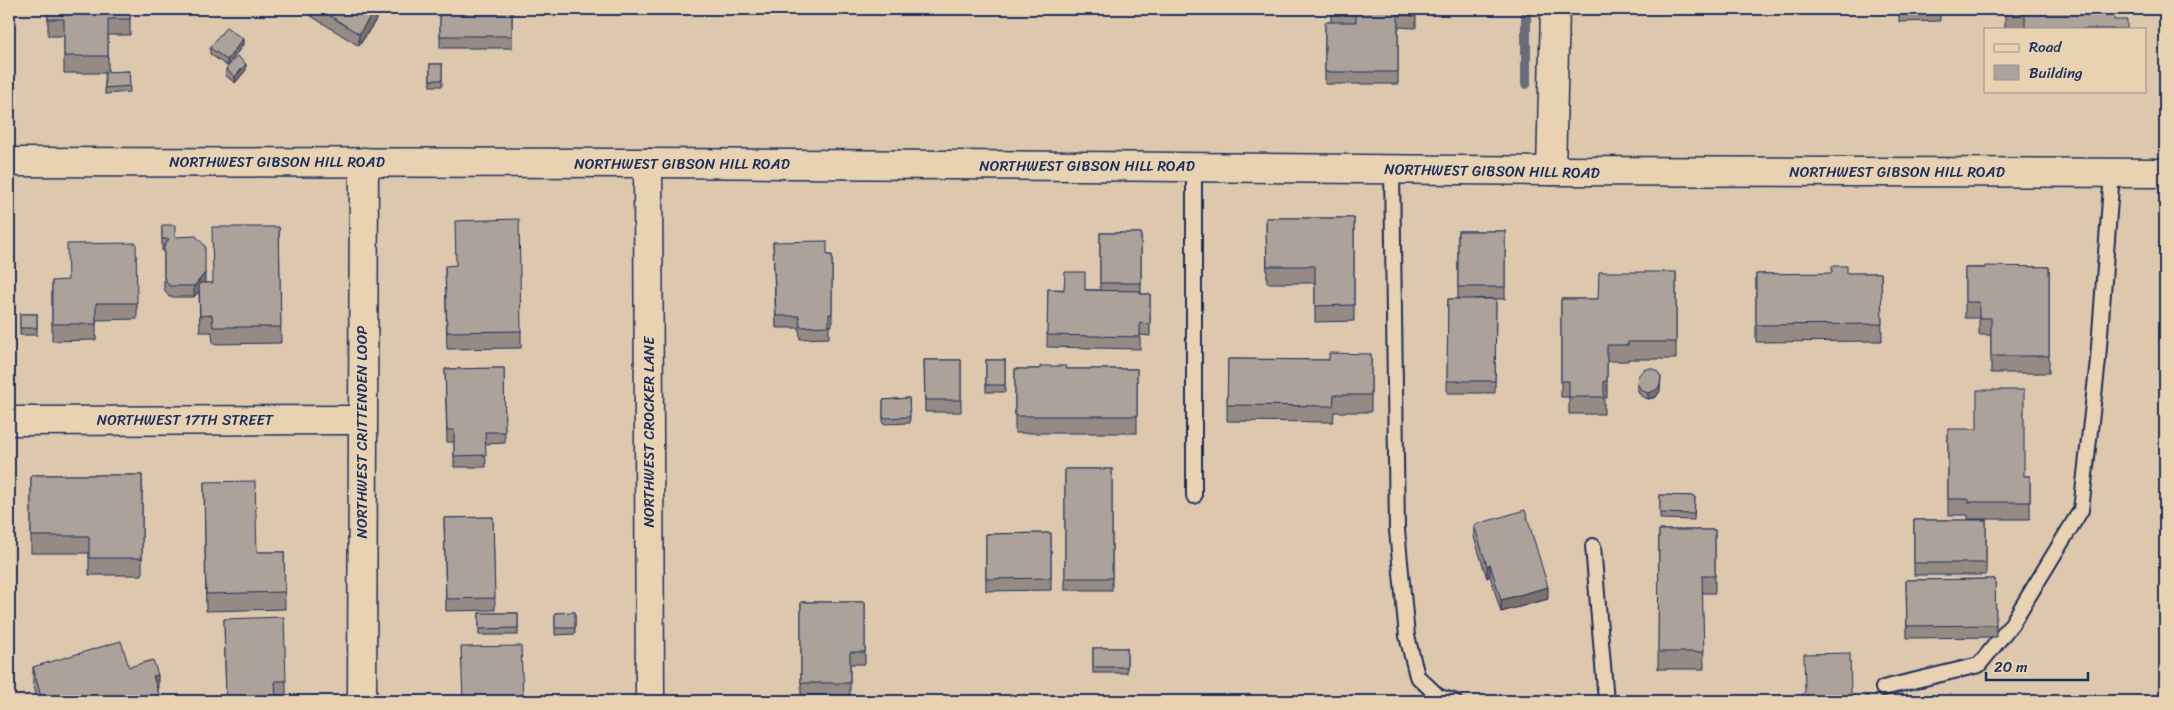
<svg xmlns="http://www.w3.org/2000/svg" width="2174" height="710" viewBox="0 0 2174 710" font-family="Sriracha,sans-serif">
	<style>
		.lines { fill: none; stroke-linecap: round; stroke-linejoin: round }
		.stream { stroke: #676c7d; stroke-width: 10 }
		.lane-casing { stroke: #1b2f5e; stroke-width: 18 }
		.street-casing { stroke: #1b2f5e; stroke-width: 31 }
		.secondary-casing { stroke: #1b2f5e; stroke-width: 31 }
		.lane { stroke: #e9d2b2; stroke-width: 14 }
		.street { stroke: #e9d2b2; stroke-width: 28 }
		.secondary { stroke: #e9d2b2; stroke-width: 28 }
		.wall { fill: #958b84; stroke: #1b2f5e }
		.shaded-wall { fill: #79716b; stroke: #1b2f5e }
		.building { fill: #ada299; stroke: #1b2f5e }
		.labels { text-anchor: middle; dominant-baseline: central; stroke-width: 4; stroke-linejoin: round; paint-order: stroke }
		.street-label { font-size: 15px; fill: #1b2f5e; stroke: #e9d2b2 }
	</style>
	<rect width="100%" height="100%" fill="#ddc8ad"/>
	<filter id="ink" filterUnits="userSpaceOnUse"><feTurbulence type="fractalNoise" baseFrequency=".02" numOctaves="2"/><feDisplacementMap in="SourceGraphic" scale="10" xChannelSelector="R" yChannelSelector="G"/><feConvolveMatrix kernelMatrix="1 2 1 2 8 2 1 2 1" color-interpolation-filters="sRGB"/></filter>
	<g filter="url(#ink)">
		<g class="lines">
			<polyline class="stream" points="1526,84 1526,9"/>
			<g class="lane-casing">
				<g id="lane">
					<polyline points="1194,167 1194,496"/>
					<polyline points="1392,170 1397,530 1407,636 1417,676 1439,697 1454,701"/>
					<polyline points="1593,546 1606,701"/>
					<polyline points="1883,688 1979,665 2011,625 2081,510 2098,360 2112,173"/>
				</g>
			</g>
			<g class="street-casing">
				<g id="street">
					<polyline points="1551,171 1555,9"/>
					<polyline points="9,421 362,420"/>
					<polyline points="362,701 364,162"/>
				</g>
			</g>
			<g class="secondary-casing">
				<g id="secondary">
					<polyline points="9,162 648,163 1080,166 1551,171 2165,173"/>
					<polyline points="648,163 650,701"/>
				</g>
			</g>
			<use href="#lane" class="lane"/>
			<use href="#street" class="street"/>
			<use href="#secondary" class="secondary"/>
		</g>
		<g class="wall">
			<polygon points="48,9 130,9 130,35 108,35 108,72 129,71 130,92 105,94 105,73 64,73 64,36 48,36"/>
			<polygon points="300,9 381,9 381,12 359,46"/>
			<rect x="440" y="9" width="72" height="39"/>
			<polygon points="1331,9 1416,9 1416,28 1398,27 1398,84 1325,84 1325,22 1331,22"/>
			<polygon points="1899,9 1940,9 1940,21 1899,22"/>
			<polygon points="2005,9 2114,20 2127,29 2005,29"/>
			<polygon points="243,45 227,66 210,54 210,48"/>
			<rect x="430" y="64" width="12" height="22"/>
			<polygon points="226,69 246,70 235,83 226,76"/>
			<polygon points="1266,218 1354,218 1354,321 1315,322 1315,283 1267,283"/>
			<polygon points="162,225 175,237 205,283 213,283 279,227 281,343 213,344 212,332 200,332 199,291 194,297 169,297 164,289 164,251 162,251"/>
			<polygon points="1458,231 1505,231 1505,299 1473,299 1496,299 1495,393 1447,393 1448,299 1458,299"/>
			<polygon points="1100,233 1141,233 1141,294 1150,294 1150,336 1140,335 1140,349 1047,347 1048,289 1100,290"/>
			<polygon points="773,242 827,255 832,255 832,326 829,326 829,338 800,339 799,328 776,328"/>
			<polygon points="445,266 521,331 521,348 447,349"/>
			<polygon points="2049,267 2049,373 1991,373 1991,335 1979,335 1979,318 1965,318 1965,268"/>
			<polygon points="1676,272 1676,359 1628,359 1628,361 1607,361 1607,398 1604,398 1604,414 1569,414 1569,397 1561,397 1561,299 1598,299"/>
			<polygon points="1881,273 1882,341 1756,342 1756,274"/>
			<polygon points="52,281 137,303 137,319 96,320 96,340 52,341"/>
			<rect x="20" y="314" width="17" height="21"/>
			<polygon points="1371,354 1371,412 1334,412 1333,422 1227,421 1228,359 1329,360"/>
			<polygon points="924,360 961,360 961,412 925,412"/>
			<rect x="986" y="360" width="19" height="32"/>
			<polygon points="504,368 505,443 485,444 486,467 454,467 454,442 447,442 445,369"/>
			<rect x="1015" y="369" width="122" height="64"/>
			<polygon points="1637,383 1660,391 1656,397 1648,399 1641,396 1637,389"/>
			<polygon points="909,398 910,423 883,424 883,400"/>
			<polygon points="1948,429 2024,476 2030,476 2030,519 1968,519 1968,515 1948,515"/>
			<rect x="1065" y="469" width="47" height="121"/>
			<polygon points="31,475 142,475 142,575 89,575 89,553 31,553"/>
			<polygon points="204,482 257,552 284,552 285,609 206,611"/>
			<polygon points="1660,495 1695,496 1694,520 1660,519"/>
			<polygon points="493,517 495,610 446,611 444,518"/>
			<rect x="1914" y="520" width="72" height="55"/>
			<polygon points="1474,525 1548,599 1501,612 1490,576 1487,578 1474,537"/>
			<polygon points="1659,530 1715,530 1715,593 1702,593 1704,669 1658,669"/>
			<polygon points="1051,533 1051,590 986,591 986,534"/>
			<polygon points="1995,579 1996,637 1907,638 1906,580"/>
			<polygon points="801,602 865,602 865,664 850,664 850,695 801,695"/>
			<polygon points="575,612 575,634 555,635 555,613"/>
			<rect x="479" y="613" width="39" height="22"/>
			<polygon points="224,619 286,681 286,698 276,698 276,701 226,701"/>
			<rect x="1093" y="648" width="34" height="25"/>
			<polygon points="33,667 129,667 158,691 161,701 38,701 33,683"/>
		</g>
		<g class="shaded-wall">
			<polygon points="375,9 381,9 381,12 359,46 359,34"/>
			<polygon points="243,39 243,45 227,66 227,60"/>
			<polygon points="246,64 246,70 235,83 235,77"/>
			<polygon points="205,273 205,285 194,297 194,286"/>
			<polygon points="1661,377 1660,391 1656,397 1648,399 1648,393"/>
			<polygon points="1490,564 1490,576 1487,578 1487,566"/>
			<polygon points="1548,587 1548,599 1501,612 1501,600"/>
			<polygon points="158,675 158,692 153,676"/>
		</g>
		<g class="building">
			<polygon points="48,9 130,9 130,19 108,19 108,56 64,56 64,19 48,19"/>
			<polygon points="319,9 375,9 359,34"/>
			<rect x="440" y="9" width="72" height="27"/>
			<polygon points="1331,9 1416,9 1416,16 1398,15 1398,72 1325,72 1325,22 1356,22 1356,12 1331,11"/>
			<rect x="1899" y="9" width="41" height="1"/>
			<polygon points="2005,9 2114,9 2114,20 2127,20 2127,29 2025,29 2025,13 2005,13"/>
			<polygon points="226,27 243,39 227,60 210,48"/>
			<polygon points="237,56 246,64 235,77 226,69"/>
			<rect x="430" y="64" width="12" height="16"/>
			<polygon points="129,71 130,86 105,88 105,72"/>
			<polygon points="1266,218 1354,218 1354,305 1315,306 1315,266 1267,266"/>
			<polygon points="519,219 521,331 447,332 445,266 456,265 455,221"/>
			<polygon points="162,225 175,225 175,237 196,236 205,246 205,273 194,286 169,286 164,277 164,246 169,239 162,239"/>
			<polygon points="212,227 279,227 281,327 213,327 212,315 200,316 199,283 213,283"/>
			<rect x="1458" y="231" width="47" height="56"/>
			<rect x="1100" y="233" width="41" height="50"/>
			<polygon points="827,241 827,255 832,255 832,314 829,314 829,326 800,327 799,316 776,316 773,242"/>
			<polygon points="136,243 137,303 96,303 96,324 52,324 52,281 68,280 67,244"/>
			<polygon points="1832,266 1847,266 1847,273 1881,273 1882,324 1756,325 1756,274 1832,273"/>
			<polygon points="1985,266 2049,267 2049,356 1991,356 1991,318 1979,318 1979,302 1965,302 1965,268 1985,268"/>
			<polygon points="1065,272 1085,272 1085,290 1140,291 1140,294 1150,294 1150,324 1140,323 1140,337 1047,335 1048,289 1064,290"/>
			<polygon points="1599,272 1676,272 1676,342 1628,342 1628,345 1607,345 1607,381 1604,381 1604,397 1569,397 1569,381 1561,381 1561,299 1598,299"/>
			<polygon points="1448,299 1496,299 1495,381 1447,381"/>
			<rect x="20" y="314" width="17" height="14"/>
			<polygon points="1329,353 1371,354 1371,395 1334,395 1333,406 1227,405 1228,359 1329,360"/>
			<polygon points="924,360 961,360 961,400 925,400"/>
			<rect x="986" y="360" width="19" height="25"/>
			<polygon points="1040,366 1066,366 1066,369 1137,369 1137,416 1015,416 1015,369 1040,369"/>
			<polygon points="504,368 505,432 485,432 486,455 454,456 454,430 447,430 445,369"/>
			<polygon points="1650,368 1657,371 1661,377 1660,385 1656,390 1648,393 1641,390 1637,383 1638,376 1643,370"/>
			<polygon points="1977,390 2024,390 2024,476 2030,476 2030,502 1968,502 1968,499 1948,499 1948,429 1977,429"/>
			<polygon points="909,398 910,417 883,418 883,400"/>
			<rect x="1065" y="469" width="47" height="109"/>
			<polygon points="31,475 142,475 142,558 89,558 89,536 31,536"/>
			<polygon points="255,481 257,552 284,552 285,592 206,594 204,482"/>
			<polygon points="1660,495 1695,496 1694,514 1660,513"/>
			<polygon points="1525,510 1548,587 1501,600 1490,564 1487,566 1474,525"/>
			<polygon points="493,517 495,598 446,599 444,518"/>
			<rect x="1914" y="520" width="72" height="43"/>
			<polygon points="1659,530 1715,530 1715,576 1702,576 1704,652 1658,652"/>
			<polygon points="1051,533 1051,578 986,579 986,534"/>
			<polygon points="1995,579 1996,625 1907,626 1906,580"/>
			<polygon points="801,602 865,602 865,652 850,652 850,683 801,683"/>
			<polygon points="575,612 575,628 555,628 555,613"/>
			<polygon points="479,613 518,613 518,628 479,629"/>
			<polygon points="284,617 286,681 275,681 276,701 226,701 224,619"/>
			<polygon points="121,641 129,667 153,660 158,675 153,676 161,701 42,701 33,667"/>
			<polygon points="521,646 523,701 463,701 461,647"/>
			<rect x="1093" y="648" width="34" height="19"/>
			<polygon points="1850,653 1851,693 1860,701 1796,701 1805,692 1804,654"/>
			<polygon points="1867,695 1873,701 1861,701"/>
		</g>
	</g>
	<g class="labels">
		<g class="street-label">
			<text x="277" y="162">NORTHWEST GIBSON HILL ROAD</text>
			<text x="682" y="164">NORTHWEST GIBSON HILL ROAD</text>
			<text x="1087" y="166">NORTHWEST GIBSON HILL ROAD</text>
			<text transform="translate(1492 171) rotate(1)">NORTHWEST GIBSON HILL ROAD</text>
			<text x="1897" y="172">NORTHWEST GIBSON HILL ROAD</text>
			<text x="185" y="420">NORTHWEST 17TH STREET</text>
			<text transform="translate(362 432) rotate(-90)">NORTHWEST CRITTENDEN LOOP</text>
			<text transform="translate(649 432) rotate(-90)">NORTHWEST CROCKER LANE</text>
		</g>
	</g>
	<rect width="2174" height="710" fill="none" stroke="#e9d2b2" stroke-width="30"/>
	<rect x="15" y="15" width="2144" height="680" fill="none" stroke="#1b2f5e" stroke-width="2" filter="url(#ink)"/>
	<rect x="1984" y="28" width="162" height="65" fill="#e9d2b2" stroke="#979190"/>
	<rect x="1994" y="44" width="25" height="8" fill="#e9d2b2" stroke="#979190"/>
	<text x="2029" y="52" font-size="15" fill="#1b2f5e">Road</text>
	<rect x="1994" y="65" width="25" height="15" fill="#ada299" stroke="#979190"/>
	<text x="2029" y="78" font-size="15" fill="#1b2f5e">Building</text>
	<path d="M1986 672v8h102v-8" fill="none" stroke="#1b2f5e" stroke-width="2.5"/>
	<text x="1994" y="672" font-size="15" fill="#1b2f5e" stroke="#e9d2b2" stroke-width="4" paint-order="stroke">20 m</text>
</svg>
